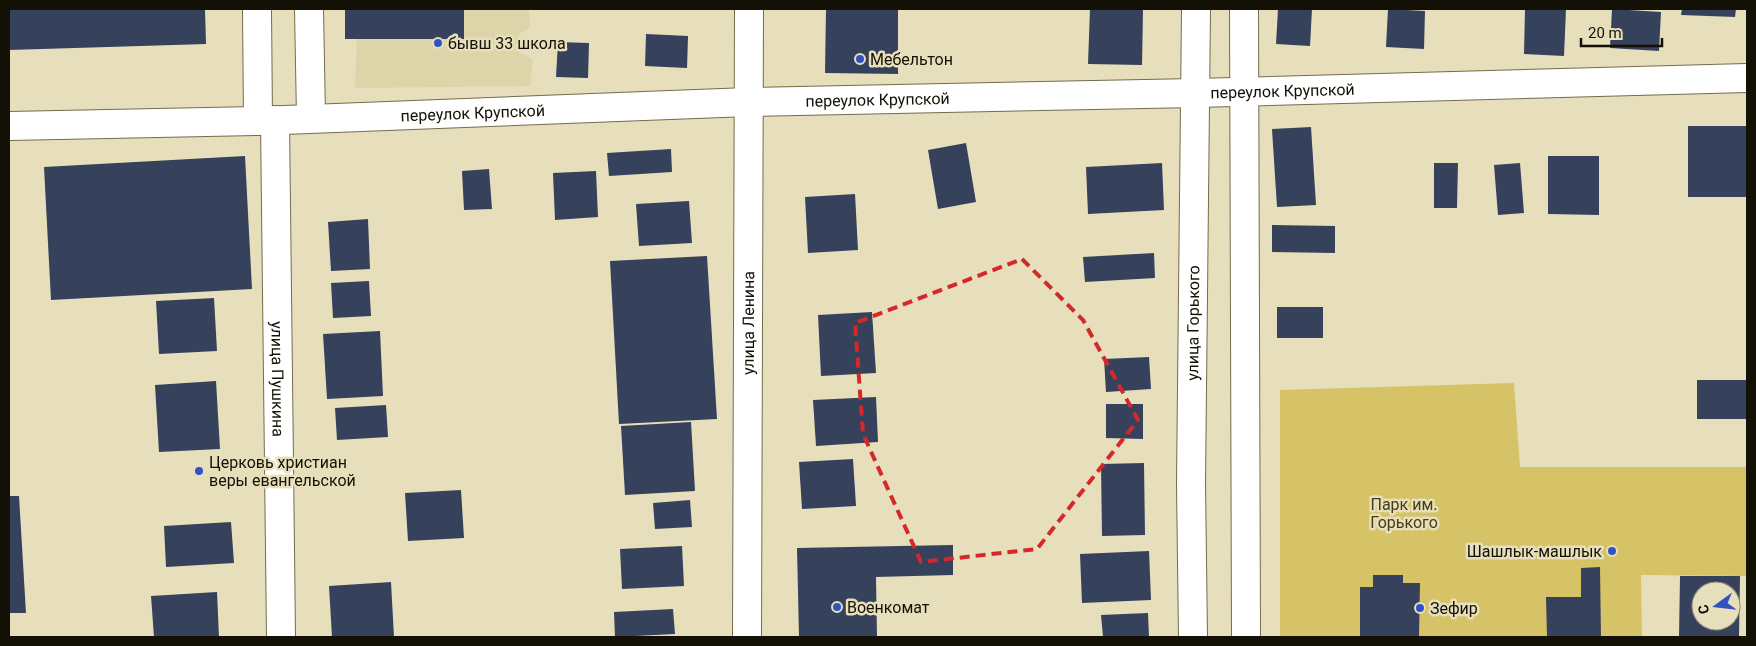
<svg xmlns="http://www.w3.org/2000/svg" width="1756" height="646" viewBox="0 0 1756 646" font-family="Roboto,sans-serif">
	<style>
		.built { fill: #ddd4aa }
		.green { fill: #d6c368 }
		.building { fill: #36415b; fill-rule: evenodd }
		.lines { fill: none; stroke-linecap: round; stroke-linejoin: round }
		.minor-casing { stroke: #736c4d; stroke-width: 30 }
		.minor { stroke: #fff; stroke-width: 28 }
		.marked { fill: none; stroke: #d62828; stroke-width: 4; stroke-dasharray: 10 6; stroke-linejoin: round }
		.poi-dot { fill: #3053c3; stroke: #e7dfbc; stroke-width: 2 }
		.labels { text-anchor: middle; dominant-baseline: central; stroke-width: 5; stroke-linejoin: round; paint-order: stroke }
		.poi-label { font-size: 16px; fill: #131005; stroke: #e7dfbc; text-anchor: start }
		.street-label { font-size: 16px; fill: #131005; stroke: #e7dfbc }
		.park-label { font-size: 16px; fill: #453c11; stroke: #e7dfbc }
	</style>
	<rect width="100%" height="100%" fill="#e7dfbc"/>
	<polygon class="built" points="358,9 529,9 530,28 519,34 519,52 533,59 530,86 355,88"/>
	<polygon class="green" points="1514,383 1520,467 1747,467 1747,576 1641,575 1642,637 1280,637 1280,390"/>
	<g class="building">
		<polygon points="9,9 205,9 206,44 9,50"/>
		<rect x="345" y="9" width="119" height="30"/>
		<polygon points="826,9 898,9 898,74 825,73"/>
		<polygon points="1090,9 1143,9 1142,65 1088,64"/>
		<polygon points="1278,9 1312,9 1310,46 1276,44"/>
		<polygon points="1388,9 1425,11 1424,49 1386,47"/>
		<polygon points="1525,9 1566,9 1564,56 1524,54"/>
		<polygon points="1612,9 1661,12 1659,51 1610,48"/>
		<polygon points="1682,9 1736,9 1735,17 1681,15"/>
		<polygon points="646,34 688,36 687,68 645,66"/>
		<polygon points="558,42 589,43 588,78 556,77"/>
		<rect x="1688" y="126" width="59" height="71"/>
		<polygon points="1311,127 1316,205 1277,207 1272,129"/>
		<polygon points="966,143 976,202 938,209 928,150"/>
		<polygon points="671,149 672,172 609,176 607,153"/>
		<polygon points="245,156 252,289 51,300 44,167"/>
		<polygon points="1548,156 1599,156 1599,215 1548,214"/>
		<polygon points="1162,163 1164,210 1088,214 1086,167"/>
		<polygon points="1434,163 1458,163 1457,208 1434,208"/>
		<polygon points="1520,163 1524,213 1498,215 1494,165"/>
		<polygon points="489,169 492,209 464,210 462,171"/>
		<polygon points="596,171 598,217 555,220 553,173"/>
		<polygon points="855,194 858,250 808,253 805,197"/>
		<polygon points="689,201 692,243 639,246 636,204"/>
		<polygon points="368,219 370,269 331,271 328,222"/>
		<polygon points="1272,225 1335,226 1335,253 1272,252"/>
		<polygon points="1154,253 1155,278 1085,282 1083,257"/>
		<polygon points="707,256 717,419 619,424 610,261"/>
		<polygon points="369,281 371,316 333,318 331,283"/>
		<polygon points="214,298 217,351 159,354 156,301"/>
		<rect x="1277" y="307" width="46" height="31"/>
		<polygon points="872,312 876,373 821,376 818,315"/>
		<polygon points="380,331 383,396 327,399 323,334"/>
		<polygon points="1149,357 1151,389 1106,392 1104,359"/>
		<rect x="1697" y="380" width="50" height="39"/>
		<polygon points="216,381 220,449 159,452 155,385"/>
		<polygon points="876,397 878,442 816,446 813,400"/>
		<polygon points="1106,404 1143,404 1143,439 1106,438"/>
		<polygon points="386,405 388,437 337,440 335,408"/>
		<polygon points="691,422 695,491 625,495 621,426"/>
		<polygon points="853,459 856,506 802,509 799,462"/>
		<polygon points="1144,463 1145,535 1102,536 1101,464"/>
		<polygon points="461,490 464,538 408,541 405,493"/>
		<polygon points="9,496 19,496 26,613 9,613"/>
		<polygon points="690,500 692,527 655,529 653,503"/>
		<polygon points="231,522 234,563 166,567 164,526"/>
		<polygon points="953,545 953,575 876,577 877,637 799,637 797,548"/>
		<polygon points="682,546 684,586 622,589 620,549"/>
		<polygon points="1149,551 1151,600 1082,603 1080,554"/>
		<polygon points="1600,567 1601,637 1547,637 1546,597 1581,597 1581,568"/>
		<polygon points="1373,575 1403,575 1403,583 1420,583 1419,637 1360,637 1360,587 1373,587"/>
		<path d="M 1680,576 L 1740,576 L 1739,637 L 1679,637 ZM 1701,591 L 1731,591 L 1731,621 L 1701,621 Z"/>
		<polygon points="391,582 394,637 332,637 329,586"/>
		<polygon points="217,592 219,637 154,637 151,596"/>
		<polygon points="673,609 675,634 615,637 614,612"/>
		<polygon points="1148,613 1149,637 1103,637 1101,615"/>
	</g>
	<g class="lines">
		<g class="minor-casing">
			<g id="minor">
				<polyline points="257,9 258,121"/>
				<polyline points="309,9 311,118"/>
				<polyline points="1244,9 1246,637"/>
				<path id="s1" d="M 275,120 L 281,637"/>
				<path id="s2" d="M 9,126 L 258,121 L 748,102 L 1196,93 L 1747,78"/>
				<path id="s3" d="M 747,637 L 749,9"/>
				<path id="s4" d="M 1193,637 L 1191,484 L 1196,9"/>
			</g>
		</g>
		<use href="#minor" class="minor"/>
	</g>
	<path class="marked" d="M 1022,259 L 1083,320 L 1138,420 L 1037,549 L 921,562 L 863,434 L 855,323 Z"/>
	<g class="poi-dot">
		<circle cx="438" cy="43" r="5"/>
		<circle cx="860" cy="59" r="5"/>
		<circle cx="199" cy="471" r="5"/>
		<circle cx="1612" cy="551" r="5"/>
		<circle cx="837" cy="607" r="5"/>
		<circle cx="1420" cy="608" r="5"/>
	</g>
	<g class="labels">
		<g class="poi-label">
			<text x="448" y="43">бывш 33 школа</text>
			<text x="870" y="59">Мебельтон</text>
			<text x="209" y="462">Церковь христиан<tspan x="209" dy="18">веры евангельской</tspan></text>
			<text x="1602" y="551" text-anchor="end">Шашлык-машлык</text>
			<text x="847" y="607">Военкомат</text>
			<text x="1430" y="608">Зефир</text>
		</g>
		<g class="street-label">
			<text stroke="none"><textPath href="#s2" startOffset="1274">переулок Крупской</textPath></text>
			<text stroke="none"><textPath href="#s2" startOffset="869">переулок Крупской</textPath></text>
			<text stroke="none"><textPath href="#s2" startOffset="464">переулок Крупской</textPath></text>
			<text stroke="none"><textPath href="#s3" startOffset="314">улица Ленина</textPath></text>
			<text stroke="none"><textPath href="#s4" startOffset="314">улица Горького</textPath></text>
			<text stroke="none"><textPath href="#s1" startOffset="259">улица Пушкина</textPath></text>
		</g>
		<g class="park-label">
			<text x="1404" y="504">Парк им.<tspan x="1404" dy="18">Горького</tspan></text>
		</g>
	</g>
	<rect width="1756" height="646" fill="none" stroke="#131005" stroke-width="20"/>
	<g transform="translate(1716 606) rotate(255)"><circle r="24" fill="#e7dfbc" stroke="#928c73"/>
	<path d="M0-4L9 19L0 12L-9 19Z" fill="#3053c3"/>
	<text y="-8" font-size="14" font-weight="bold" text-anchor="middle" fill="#131005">С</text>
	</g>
	<path d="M1581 38v8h81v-8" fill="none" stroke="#131005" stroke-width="2.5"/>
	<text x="1588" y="38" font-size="15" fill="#131005" stroke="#e7dfbc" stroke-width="4" paint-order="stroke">20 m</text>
</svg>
